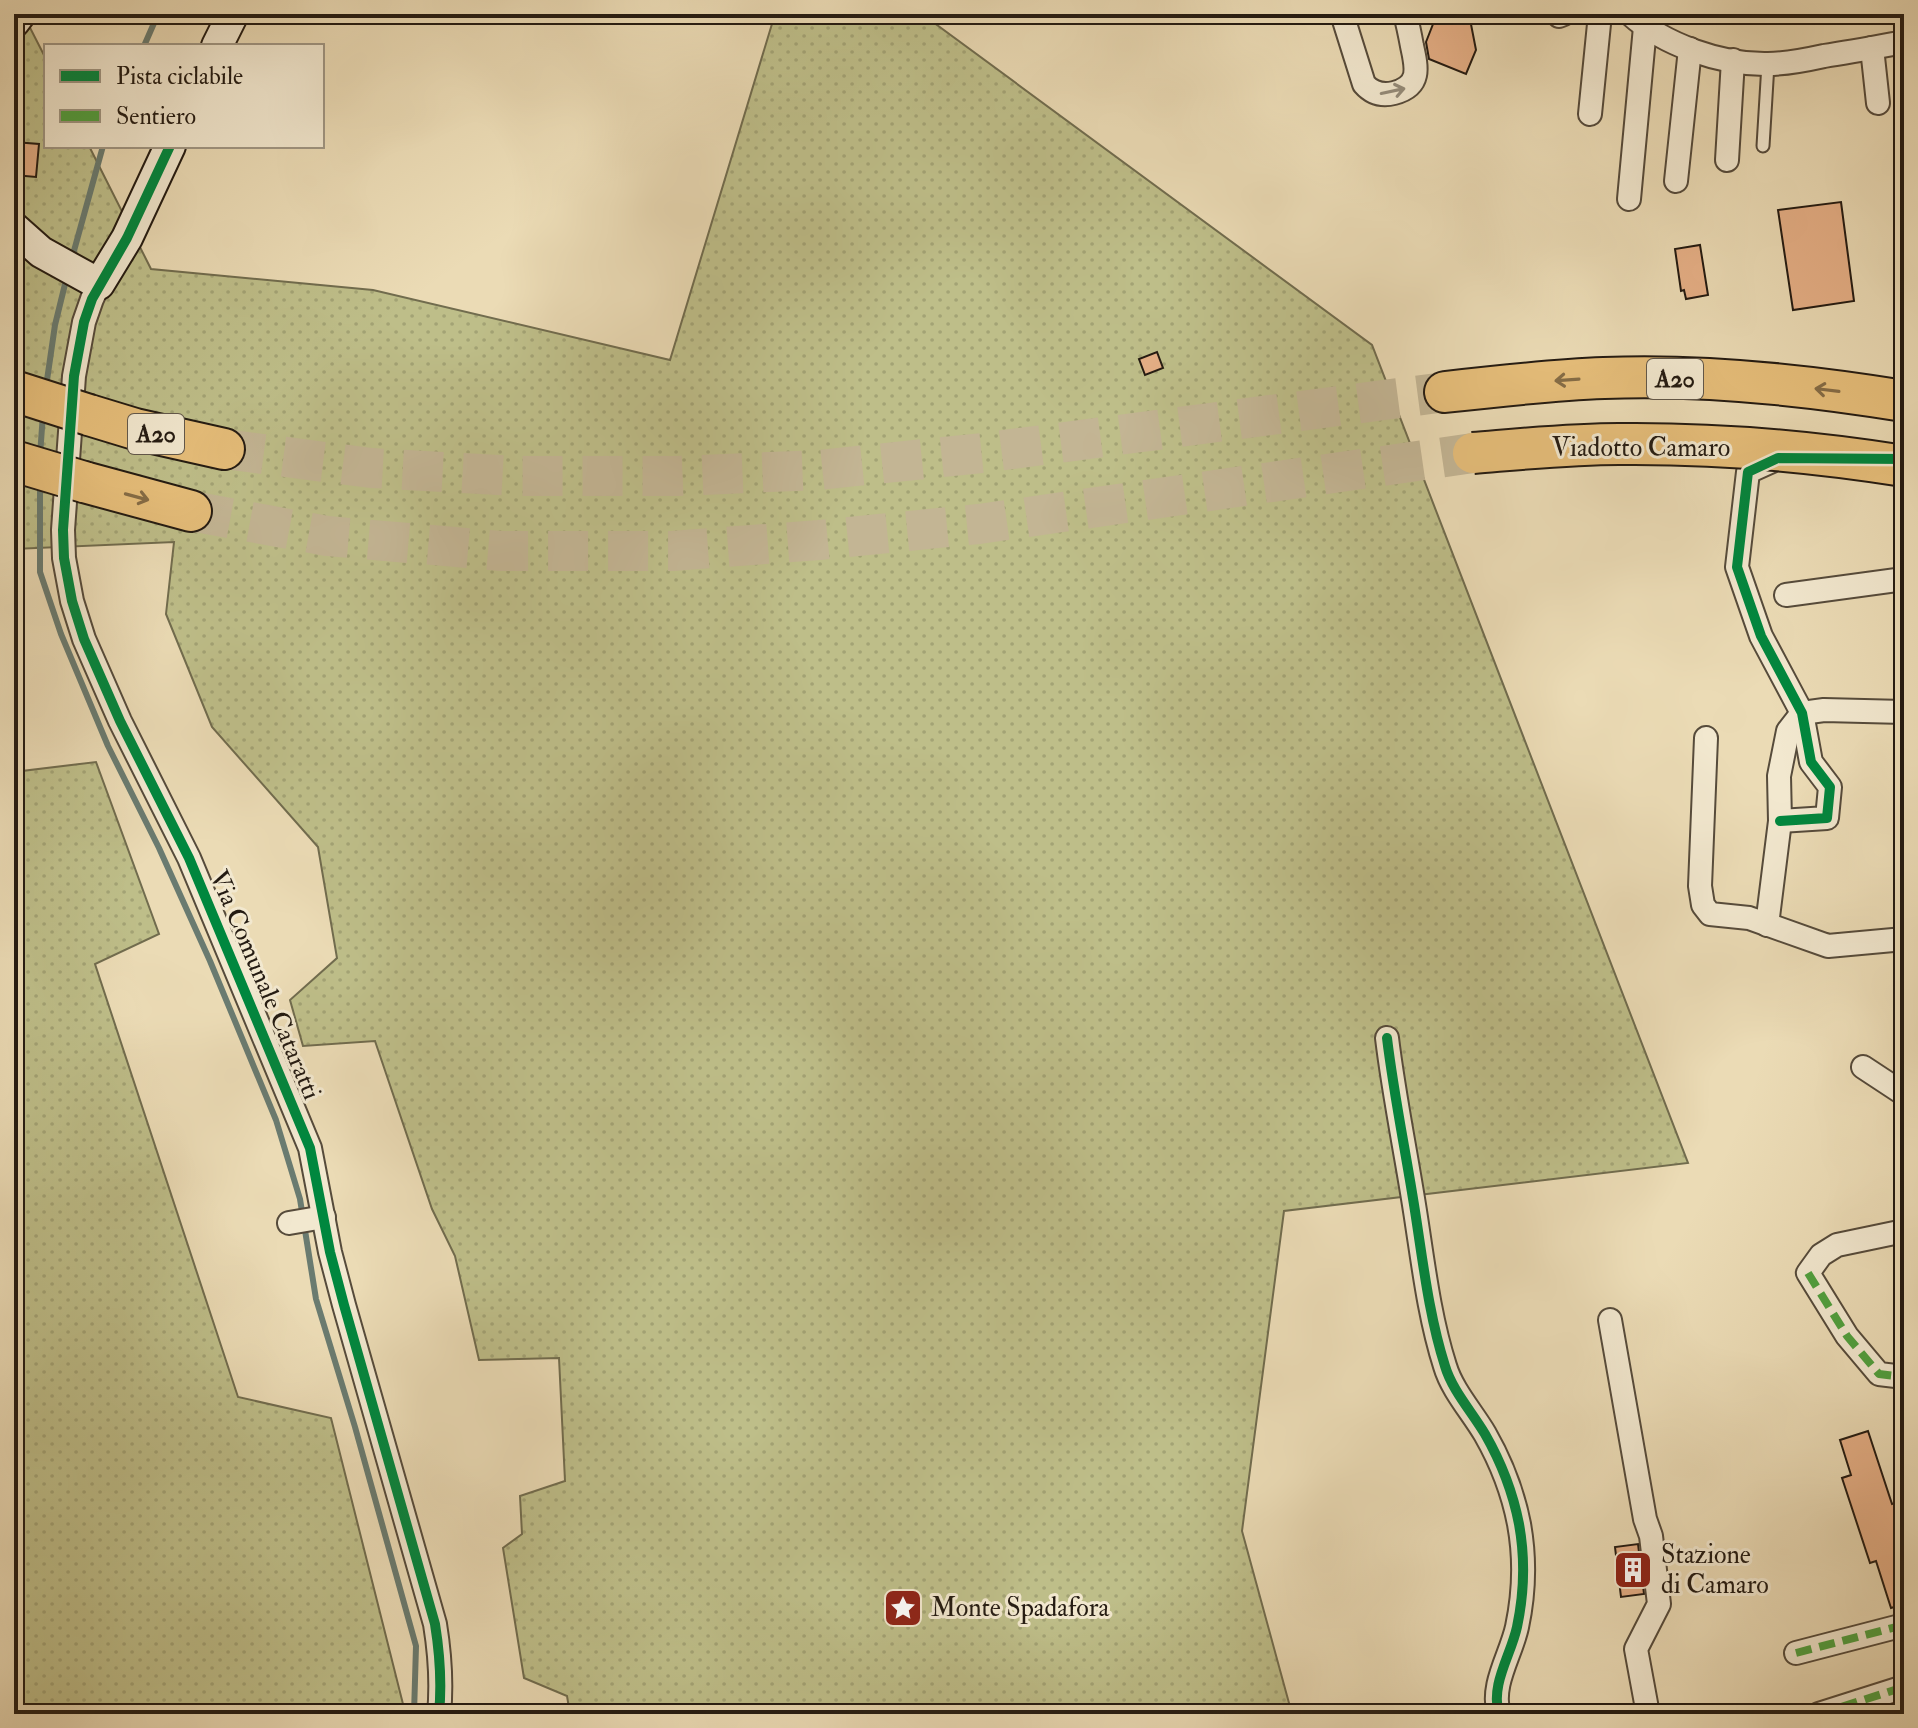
<svg xmlns="http://www.w3.org/2000/svg" width="1918" height="1728" viewBox="0 0 1918 1728" font-family="'IM FELL Double Pica',serif">
	<style>
		.grass { fill: url(#grass-dots); stroke: #716c4e; stroke-width: 2 }
		.lines { fill: none; stroke-linecap: round; stroke-linejoin: round }
		.stream { stroke: #6a7b70; stroke-width: 6 }
		.building { fill: #e5af86; stroke: #241b12; stroke-width: 2 }
		.highway-tunnel { stroke: #c3b594; stroke-width: 40; stroke-dasharray: 40 20; stroke-linecap: butt }
		.lane-casing { stroke: #564b3b; stroke-width: 15 }
		.street-casing { stroke: #564b3b; stroke-width: 26 }
		.secondary-casing { stroke: #241b12; stroke-width: 34 }
		.highway-casing { stroke: #241b12; stroke-width: 44 }
		.lane { stroke: #f2e8cf; stroke-width: 11 }
		.street { stroke: #f2e8cf; stroke-width: 22 }
		.secondary { stroke: #f2e8cf; stroke-width: 30 }
		.highway { stroke: #e6be7a; stroke-width: 40 }
		.highway-bridge-casing { stroke: #241b12; stroke-width: 44; stroke-linecap: butt }
		.highway-bridge { stroke: #e6be7a; stroke-width: 40 }
		.quiet { stroke: #50a13f; stroke-width: 8; stroke-dasharray: 16 8; stroke-linecap: butt }
		.cycleway-casing { stroke: #f2e8cf; stroke-width: 15 }
		.cycleway { stroke: #00873e; stroke-width: 10 }
		.oneway { stroke: #958c7a }
		.oneway2 { stroke: #856c46 }
		.labels { text-anchor: middle; dominant-baseline: central; stroke-width: 6; stroke-linejoin: round; paint-order: stroke }
		.shield { fill: #f2e8cf; stroke: #62584b; stroke-width: 2 }
		.shield-label { font-size: 24px; font-weight: bold; fill: #241b12 }
		.street-label { font-size: 26px; fill: #241b12; stroke: #f2e8cf }
		.poi-label { font-size: 26px; fill: #241b12; stroke: #f2e8cf; text-anchor: start }
	</style>
	<defs>
		<pattern id="grass-dots" width="8" height="8" patternUnits="userSpaceOnUse" patternTransform="scale(2)"><rect width="8" height="8" fill="#bebe89"/><path d="M2 2h.1M6 6h.1" fill="none" stroke="#a3a375" stroke-width="1.8" stroke-linecap="round"/></pattern>
	</defs>
	<rect width="100%" height="100%" fill="#ebdbb5"/>
	<filter id="stains"><feTurbulence type="fractalNoise" baseFrequency=".0025" numOctaves="4"/><feColorMatrix values="0 0 0 0 .2 0 0 0 0 .09 0 0 0 0 .02 0 0 0 .5 -.17"/></filter>
	<radialGradient id="worn" r=".72"><stop offset=".6" stop-color="#630" stop-opacity="0"/><stop offset="1" stop-color="#630" stop-opacity=".3"/></radialGradient>
	<g class="grass">
		<polygon points="14,14 23,14 46,59 46,146 89,146 151,269 373,290 670,360 775,14 922,14 1372,345 1688,1163 1284,1211 1242,1531 1292,1714 570,1714 567,1696 524,1678 503,1548 522,1534 520,1496 565,1481 559,1358 479,1360 455,1256 432,1209 375,1041 303,1046 290,1000 337,958 318,847 212,727 166,614 174,542 14,549"/>
		<polygon points="96,762 159,934 95,964 238,1397 331,1418 403,1704 367,1714 14,1714 14,772"/>
	</g>
	<g class="lines">
		<g class="stream">
			<polyline points="144,46 158,14"/>
			<polyline points="72,258 103,146"/>
			<polyline points="46,387 55,325 67,276"/>
			<polyline points="40,455 43,414"/>
			<polyline points="40,482 40,572 61,634 108,746 159,848 210,961 276,1120 300,1199 316,1299 355,1427 416,1646 414,1714"/>
		</g>
	</g>
	<g class="building">
		<polygon points="1437,14 1469,14 1476,50 1466,74 1429,59 1426,42"/>
		<polygon points="14,142 39,144 36,177 14,175"/>
		<polygon points="1841,202 1854,301 1793,310 1778,210"/>
		<polygon points="1700,245 1708,295 1686,299 1684,290 1681,291 1675,249"/>
		<polygon points="1157,352 1163,368 1145,375 1139,359"/>
		<polygon points="1868,1431 1892,1504 1895,1503 1904,1531 1904,1604 1891,1608 1876,1561 1870,1563 1842,1478 1851,1475 1840,1440"/>
		<polygon points="1638,1544 1644,1594 1621,1597 1615,1547"/>
	</g>
	<g class="lines">
		<g class="highway-tunnel">
			<polyline points="224,449 371,468 516,476 677,476 818,470 982,453 1445,392"/>
			<polyline points="191,511 327,536 502,551 672,551 819,540 979,524 1473,453"/>
		</g>
		<g class="lane-casing">
			<polyline id="lane" points="1763,146 1768,64"/>
		</g>
		<g class="street-casing">
			<g id="street">
				<path d="M 1342,14 L 1364,84 C 1372,93 1382,96 1394,93 C 1421,86 1417,68 1412,46 C 1410,35 1408,25 1405,14"/>
				<path d="M 1630,14 C 1664,45 1722,65 1768,64 C 1787,64 1806,60 1824,56 C 1851,52 1877,47 1904,42"/>
				<polyline points="1559,16 1564,14"/>
				<polyline points="1872,48 1878,103"/>
				<polyline points="1590,114 1600,14"/>
				<polyline points="1727,160 1733,60"/>
				<polyline points="1676,181 1690,49"/>
				<polyline points="1629,199 1645,27"/>
				<path d="M 99,284 L 92,299 L 84,322 L 74,376 L 63,530 L 64,558 L 72,601 L 84,639 L 120,721 L 189,858 L 310,1148 L 330,1252 L 344,1305 L 435,1624 C 440,1655 442,1683 439,1714"/>
				<polyline points="1779,458 1748,472 1737,567 1761,636 1802,713 1811,762 1830,787 1827,818 1780,821"/>
				<polyline points="1786,595 1904,579"/>
				<polyline points="1706,738 1700,886 1703,905 1710,914 1749,918 1828,946 1904,939"/>
				<polyline points="1767,925 1780,821 1779,776 1788,731 1802,713 1824,710 1904,712"/>
				<path d="M 1387,1038 C 1394,1096 1406,1153 1415,1211 C 1423,1262 1429,1316 1445,1366 C 1452,1390 1472,1412 1485,1434 C 1501,1462 1513,1493 1519,1524 C 1525,1557 1524,1594 1517,1627 C 1511,1655 1490,1685 1499,1714"/>
				<polyline points="1863,1067 1904,1094"/>
				<polyline points="289,1223 324,1217"/>
				<polyline points="1904,1231 1837,1245 1821,1255 1808,1273 1847,1336 1879,1374 1904,1377"/>
				<polyline points="1610,1320 1645,1519 1651,1536 1659,1604 1636,1649 1648,1714"/>
				<polyline points="1796,1653 1904,1625"/>
				<polyline points="1819,1714 1904,1687"/>
			</g>
		</g>
		<g class="secondary-casing">
			<g id="secondary">
				<polyline points="14,22 20,14"/>
				<polyline points="217,46 233,14"/>
				<polyline points="14,228 41,252 99,284 127,238 170,146"/>
			</g>
		</g>
		<g class="highway-casing">
			<g id="highway">
				<path d="M 1445,392 C 1498,386 1551,380 1604,378 C 1704,374 1806,385 1904,401"/>
				<polyline points="89,415 135,429 224,449"/>
				<polyline points="84,482 191,511"/>
			</g>
		</g>
		<use href="#lane" class="lane"/>
		<use href="#street" class="street"/>
		<use href="#secondary" class="secondary"/>
		<use href="#highway" class="highway"/>
		<g class="highway-bridge-casing">
			<g id="highway-bridge">
				<polyline points="14,391 89,415"/>
				<path d="M 1473,453 C 1522,449 1571,444 1619,444 C 1715,443 1810,451 1904,466"/>
				<polyline points="14,461 84,482"/>
			</g>
		</g>
		<use href="#highway-bridge" class="highway-bridge"/>
		<g class="quiet">
			<polyline points="1808,1273 1847,1336 1879,1374 1904,1377"/>
			<polyline points="1796,1653 1904,1625"/>
			<polyline points="1819,1714 1904,1687"/>
		</g>
		<g class="cycleway-casing">
			<g id="cycleway">
				<path d="M 170,146 L 127,238 L 92,299 L 84,322 L 74,376 L 63,530 L 64,558 L 72,601 L 84,639 L 120,721 L 189,858 L 310,1148 L 330,1252 L 344,1305 L 435,1624 C 440,1655 442,1683 439,1714"/>
				<polyline points="1780,821 1827,818 1830,787 1811,762 1802,713 1761,636 1737,567 1748,472 1778,458 1904,459"/>
				<path d="M 1387,1038 C 1394,1096 1406,1153 1415,1211 C 1423,1262 1429,1316 1445,1366 C 1452,1390 1472,1412 1485,1434 C 1501,1462 1513,1493 1519,1524 C 1525,1557 1524,1594 1517,1627 C 1511,1655 1490,1685 1499,1714"/>
			</g>
		</g>
		<use href="#cycleway" class="cycleway"/>
	</g>
	<defs><path id="oneway-shaft" d="M-6 0H5M1.5-3L5.5 0L1.5 3" fill="none" stroke-width="1.6" stroke-linecap="round" stroke-linejoin="round" transform="scale(2)"/></defs>
	<use class="oneway" href="#oneway-shaft" transform="translate(1393 91) rotate(-12)"/>
	<g class="oneway2">
		<use href="#oneway-shaft" transform="translate(1567 380) rotate(176)"/>
		<use href="#oneway-shaft" transform="translate(1827 390) rotate(-173)"/>
		<use href="#oneway-shaft" transform="translate(137 497) rotate(15)"/>
	</g>
	<defs>
		<g id="building-square" transform="scale(2)"><rect x="-9" y="-9" width="18" height="18" rx="4" fill="#8f2418" stroke="#f2e8cf"/><path d="M-4-6H4V6H1V3H-1V6H-4ZM-2.5-4.3h1.7v1.8h-1.7ZM.8-4.3h1.7v1.8H.8ZM-2.5-1h1.7V.8h-1.7ZM.8-1h1.7V.8H.8Z" fill="#fff"/></g>
		<g id="sight-square" transform="scale(2)"><rect x="-9" y="-9" width="18" height="18" rx="4" fill="#8f2418" stroke="#f2e8cf"/><path d="M0-6L1.8-2.2L6-1.7L2.9 1.2L3.7 5.4L0 3.3L-3.7 5.4L-2.9 1.2L-6-1.7L-1.8-2.2Z" fill="#fff"/></g>
	</defs>
	<g fill-rule="evenodd">
		<use href="#building-square" x="1633" y="1570"/>
		<use href="#sight-square" x="903" y="1608"/>
	</g>
	<g class="labels">
		<g class="shield">
			<rect x="1647" y="359" width="56" height="40" rx="6"/>
			<rect x="128" y="414" width="56" height="40" rx="6"/>
		</g>
		<g class="shield-label">
			<text x="1675" y="379">A20</text>
			<text x="156" y="434">A20</text>
		</g>
		<g class="street-label">
			<text x="1641" y="448">Viadotto Camaro</text>
			<text transform="translate(265 985) rotate(67)">Via Comunale Cataratti</text>
		</g>
		<g class="poi-label">
			<text x="1661" y="1555">Stazione<tspan x="1661" dy="30">di Camaro</tspan></text>
			<text x="931" y="1608">Monte Spadafora</text>
		</g>
	</g>
	<rect width="1918" height="1728" fill="none" stroke="#ebdbb5" stroke-width="48"/>
	<rect x="16" y="16" width="1886" height="1696" fill="none" stroke="#241b12" stroke-width="4"/>
	<rect x="24" y="24" width="1870" height="1680" fill="none" stroke="#241b12" stroke-width="2"/>
	<rect x="44" y="44" width="280" height="104" fill="#f2e8cf" stroke="#a09683" stroke-width="2"/>
	<rect x="60" y="70" width="40" height="12" fill="#00873e" stroke="#a09683" stroke-width="2"/>
	<text x="116" y="84" font-size="24" fill="#241b12">Pista ciclabile</text>
	<rect x="60" y="110" width="40" height="12" fill="#50a13f" stroke="#a09683" stroke-width="2"/>
	<text x="116" y="124" font-size="24" fill="#241b12">Sentiero</text>
	<rect width="100%" height="100%" filter="url(#stains)"/>
	<rect width="100%" height="100%" fill="url(#worn)"/>
</svg>
